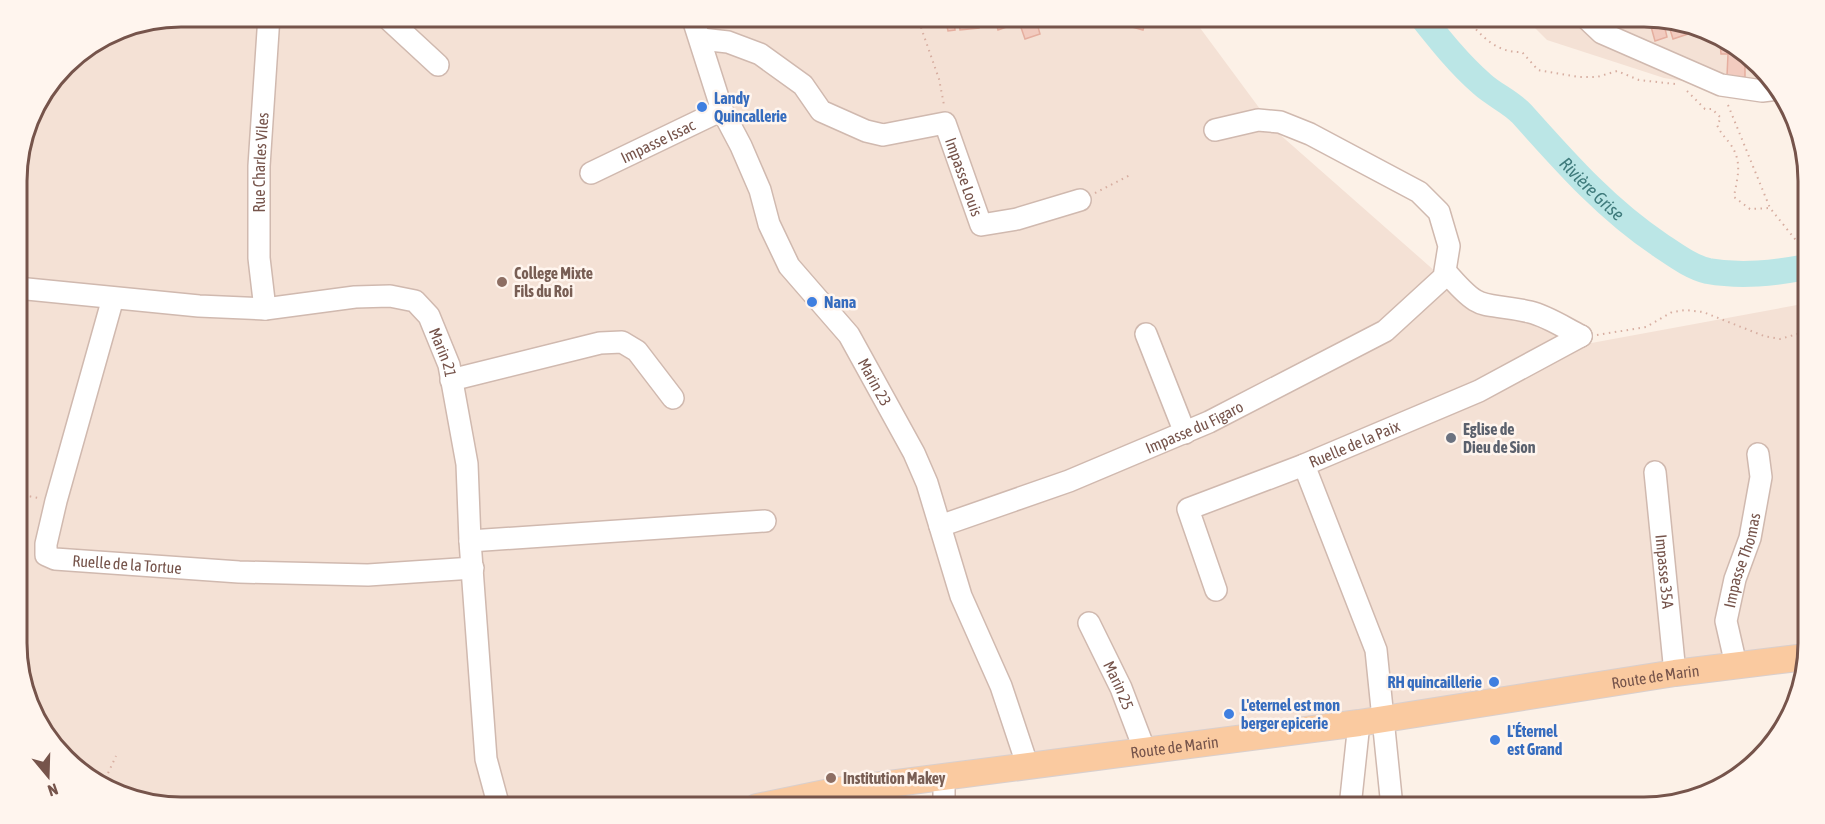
<svg xmlns="http://www.w3.org/2000/svg" width="1825" height="824" viewBox="0 0 1825 824" font-family="'Asap Condensed',sans-serif">
	<style>
		.residential { fill: #f4e1d5 }
		.lines { fill: none; stroke-linecap: round; stroke-linejoin: round }
		.river { stroke: #bbe6e6; stroke-width: 26 }
		.building { fill: #f2cbbf; stroke: #e5ae9f; stroke-width: 1.5 }
		.minor-casing { stroke: #d0b9af; stroke-width: 24 }
		.major-casing { stroke: #d9cfcd; stroke-width: 28 }
		.path { stroke: #d7aea1; stroke-width: 2; stroke-dasharray: 1.5 4.5; stroke-linecap: butt }
		.minor { stroke: #fff; stroke-width: 21 }
		.major { stroke: #facaa0; stroke-width: 26 }
		.shop-dot { fill: #3f7fe0; stroke: #fff5ee; stroke-width: 2 }
		.education-dot { fill: #8d6e63; stroke: #fff5ee; stroke-width: 2 }
		.worship-dot { fill: #6b7280; stroke: #fff5ee; stroke-width: 2 }
		.labels { text-anchor: middle; dominant-baseline: central; stroke-width: 5; stroke-linejoin: round; paint-order: stroke }
		.shop-label { font-size: 16px; font-weight: bold; fill: #366cbe; stroke: #fff5ee; text-anchor: start }
		.street-label { font-size: 16px; fill: #76544b; stroke: #fff5ee }
		.education-label { font-size: 16px; font-weight: bold; fill: #785e54; stroke: #fff5ee; text-anchor: start }
		.worship-label { font-size: 16px; font-weight: bold; fill: #5b616d; stroke: #fff5ee; text-anchor: start }
		.water-label { font-size: 18px; font-style: italic; fill: #3f7b7c; stroke: #fff5ee }
		.rim { fill: none; stroke: #76544b; stroke-width: 3 }
	</style>
	<rect width="100%" height="100%" fill="#fcf1e7"/>
	<g class="residential">
		<polygon points="181,16 1192,17 1277,132 1445,280 1586,344 1808,303 1807,650 747,807 181,807 118,795 50,743 18,665 17,170 34,108 72,58 118,29"/>
		<polygon points="1524,17 1644,17 1707,29 1775,81 1781,97 1664,78 1547,40"/>
	</g>
	<g class="lines">
		<path class="river" id="s1" d="M 1421,16 C 1440,40 1459,64 1482,84 C 1494,95 1511,102 1522,114 C 1565,162 1606,209 1660,245 C 1675,255 1691,267 1708,271 C 1742,277 1774,273 1807,267"/>
	</g>
	<g class="building">
		<polygon points="1001,16 1013,16 1015,24 998,30 995,18"/>
		<polygon points="1017,16 1035,16 1040,34 1025,39"/>
		<polygon points="1108,16 1147,16 1143,30 1107,20"/>
		<polygon points="978,19 979,28 960,30 959,21"/>
		<polygon points="1663,20 1667,37 1655,41 1650,23"/>
		<polygon points="954,21 955,30 948,31 946,22"/>
		<polygon points="1670,22 1684,25 1688,34 1673,39 1668,23"/>
		<polygon points="1720,42 1727,45 1728,54 1721,54"/>
		<polygon points="1728,54 1740,55 1745,58 1745,77 1727,76"/>
	</g>
	<g class="lines">
		<g class="minor-casing">
			<g id="minor">
				<polyline points="385,16 438,65"/>
				<path id="s2" d="M 692,16 L 722,110 L 741,146 L 760,190 L 769,224 L 789,266 L 849,335 L 914,453 L 927,483 L 961,596 L 1001,686 L 1027,764"/>
				<polyline points="1584,16 1602,33 1721,85 1762,91 1778,89"/>
				<path id="s3" d="M 701,39 L 728,42 L 760,54 L 803,85 L 821,111 L 866,131 L 883,135 L 945,123 L 981,225 L 1017,219 L 1080,200"/>
				<path id="s4" d="M 591,173 L 722,110"/>
				<path d="M 1446,272 C 1484,316 1480,300 1530,312 C 1547,316 1565,328 1581,336"/>
				<path id="s5" d="M 17,288 L 199,306 L 265,309 L 355,297 L 390,296 L 415,301 L 429,316 L 449,365 L 467,464 L 470,541 L 486,759 L 499,807"/>
				<path id="s6" d="M 113,298 L 56,501 L 46,544 L 46,555 L 55,559 L 239,572 L 368,575 L 473,568"/>
				<path id="s7" d="M 265,309 L 259,258 L 259,166 L 269,16"/>
				<polyline points="1146,334 1185,433"/>
				<polyline points="451,380 600,343 622,342 637,351 673,398"/>
				<path id="s8" d="M 1655,472 L 1675,673"/>
				<path id="s9" d="M 940,526 L 1069,481 L 1209,422 L 1385,331 L 1444,277 L 1449,246 L 1439,212 L 1419,192 L 1310,134 L 1280,122 L 1258,120 L 1215,130"/>
				<polyline points="470,541 765,521"/>
				<polyline points="1216,590 1188,509 1304,465"/>
				<path id="s10" d="M 1089,623 L 1121,688 L 1145,751"/>
				<path id="s11" d="M 1736,665 L 1726,621 L 1735,579 L 1750,538 L 1761,477 L 1758,454"/>
				<polyline points="944,776 944,807"/>
				<polyline points="1350,807 1359,723"/>
				<path id="s12" d="M 1392,807 L 1376,650 L 1304,465 L 1479,391 L 1581,336"/>
			</g>
		</g>
		<g class="major-casing">
			<g id="major">
				<path id="s13" d="M 757,807 L 835,791 L 1359,723 L 1675,673 L 1806,657"/>
			</g>
		</g>
		<g class="path">
			<polyline points="917,16 939,79 944,105"/>
			<path d="M 1464,16 C 1481,35 1495,53 1522,52 L 1538,70 L 1579,77 L 1597,77 L 1617,71 L 1639,80 L 1675,84"/>
			<path d="M 1687,91 L 1705,109 L 1712,109 L 1721,118 L 1717,125 C 1721,134 1726,138 1731,145 C 1743,163 1737,178 1734,197 L 1750,209 L 1770,208"/>
			<polyline points="1728,105 1770,208 1807,254"/>
			<polyline points="1095,193 1130,175"/>
			<polyline points="1597,335 1646,327 1672,312 1686,310 1703,312 1764,336 1780,339 1808,331"/>
			<polyline points="1807,406 1808,406"/>
			<polyline points="18,494 38,498"/>
			<polyline points="103,784 116,756"/>
		</g>
		<use href="#minor" class="minor"/>
		<use href="#major" class="major"/>
	</g>
	<g class="shop-dot">
		<circle cx="702" cy="107" r="6"/>
		<circle cx="812" cy="302" r="6"/>
		<circle cx="1494" cy="682" r="6"/>
		<circle cx="1229" cy="714" r="6"/>
		<circle cx="1495" cy="740" r="6"/>
	</g>
	<g class="education-dot">
		<circle cx="502" cy="282" r="6"/>
		<circle cx="831" cy="778" r="6"/>
	</g>
	<circle class="worship-dot" cx="1451" cy="438" r="6"/>
	<g class="labels">
		<g class="shop-label">
			<text x="714" y="98">Landy<tspan x="714" dy="18">Quincallerie</tspan></text>
			<text x="824" y="302">Nana</text>
			<text x="1482" y="682" text-anchor="end">RH quincaillerie</text>
			<text x="1241" y="705">L'eternel est mon<tspan x="1241" dy="18">berger epicerie</tspan></text>
			<text x="1507" y="731">L'Éternel<tspan x="1507" dy="18">est Grand</tspan></text>
		</g>
		<g class="street-label">
			<text stroke="none"><textPath href="#s4" startOffset="74">Impasse Issac</textPath></text>
			<text stroke="none"><textPath href="#s7" startOffset="147">Rue Charles Viles</textPath></text>
			<text stroke="none"><textPath href="#s3" startOffset="333">Impasse Louis</textPath></text>
			<text stroke="none"><textPath href="#s5" startOffset="460">Marin 21</textPath></text>
			<text stroke="none"><textPath href="#s2" startOffset="414">Marin 23</textPath></text>
			<text stroke="none"><textPath href="#s9" startOffset="273">Impasse du Figaro</textPath></text>
			<text stroke="none"><textPath href="#s12" startOffset="411">Ruelle de la Paix</textPath></text>
			<text stroke="none"><textPath href="#s11" startOffset="108">Impasse Thomas</textPath></text>
			<text stroke="none"><textPath href="#s6" startOffset="348">Ruelle de la Tortue</textPath></text>
			<text stroke="none"><textPath href="#s8" startOffset="100">Impasse 35A</textPath></text>
			<text stroke="none"><textPath href="#s13" startOffset="908">Route de Marin</textPath></text>
			<text stroke="none"><textPath href="#s10" startOffset="69">Marin 25</textPath></text>
			<text stroke="none"><textPath href="#s13" startOffset="422">Route de Marin</textPath></text>
		</g>
		<g class="education-label">
			<text x="514" y="273">College Mixte<tspan x="514" dy="18">Fils du Roi</tspan></text>
			<text x="843" y="778">Institution Makey</text>
		</g>
		<g class="worship-label">
			<text x="1463" y="429">Eglise de<tspan x="1463" dy="18">Dieu de Sion</tspan></text>
		</g>
		<g class="water-label">
			<text stroke="none"><textPath href="#s1" startOffset="244">Rivière Grise</textPath></text>
		</g>
	</g>
	<path d="M0 0H1825V824H0ZM181 27H1644A154 154 0 0 1 1798 181V643A154 154 0 0 1 1644 797H181A154 154 0 0 1 27 643V181A154 154 0 0 1 181 27Z" fill="#fff5ee" fill-rule="evenodd"/>
	<path class="rim" d="M181 27H1644A154 154 0 0 1 1798 181V643A154 154 0 0 1 1644 797H181A154 154 0 0 1 27 643V181A154 154 0 0 1 181 27Z"/>
	<g transform="translate(48 776) rotate(161)" stroke="#fff5ee" stroke-width="4.5" paint-order="stroke">
	<path d="M0-4.5L10 22L0 15L-10 22Z" fill="#76544b"/>
	<text y="-9" font-size="16" font-weight="bold" text-anchor="middle" fill="#76544b">N</text>
	</g>
</svg>
